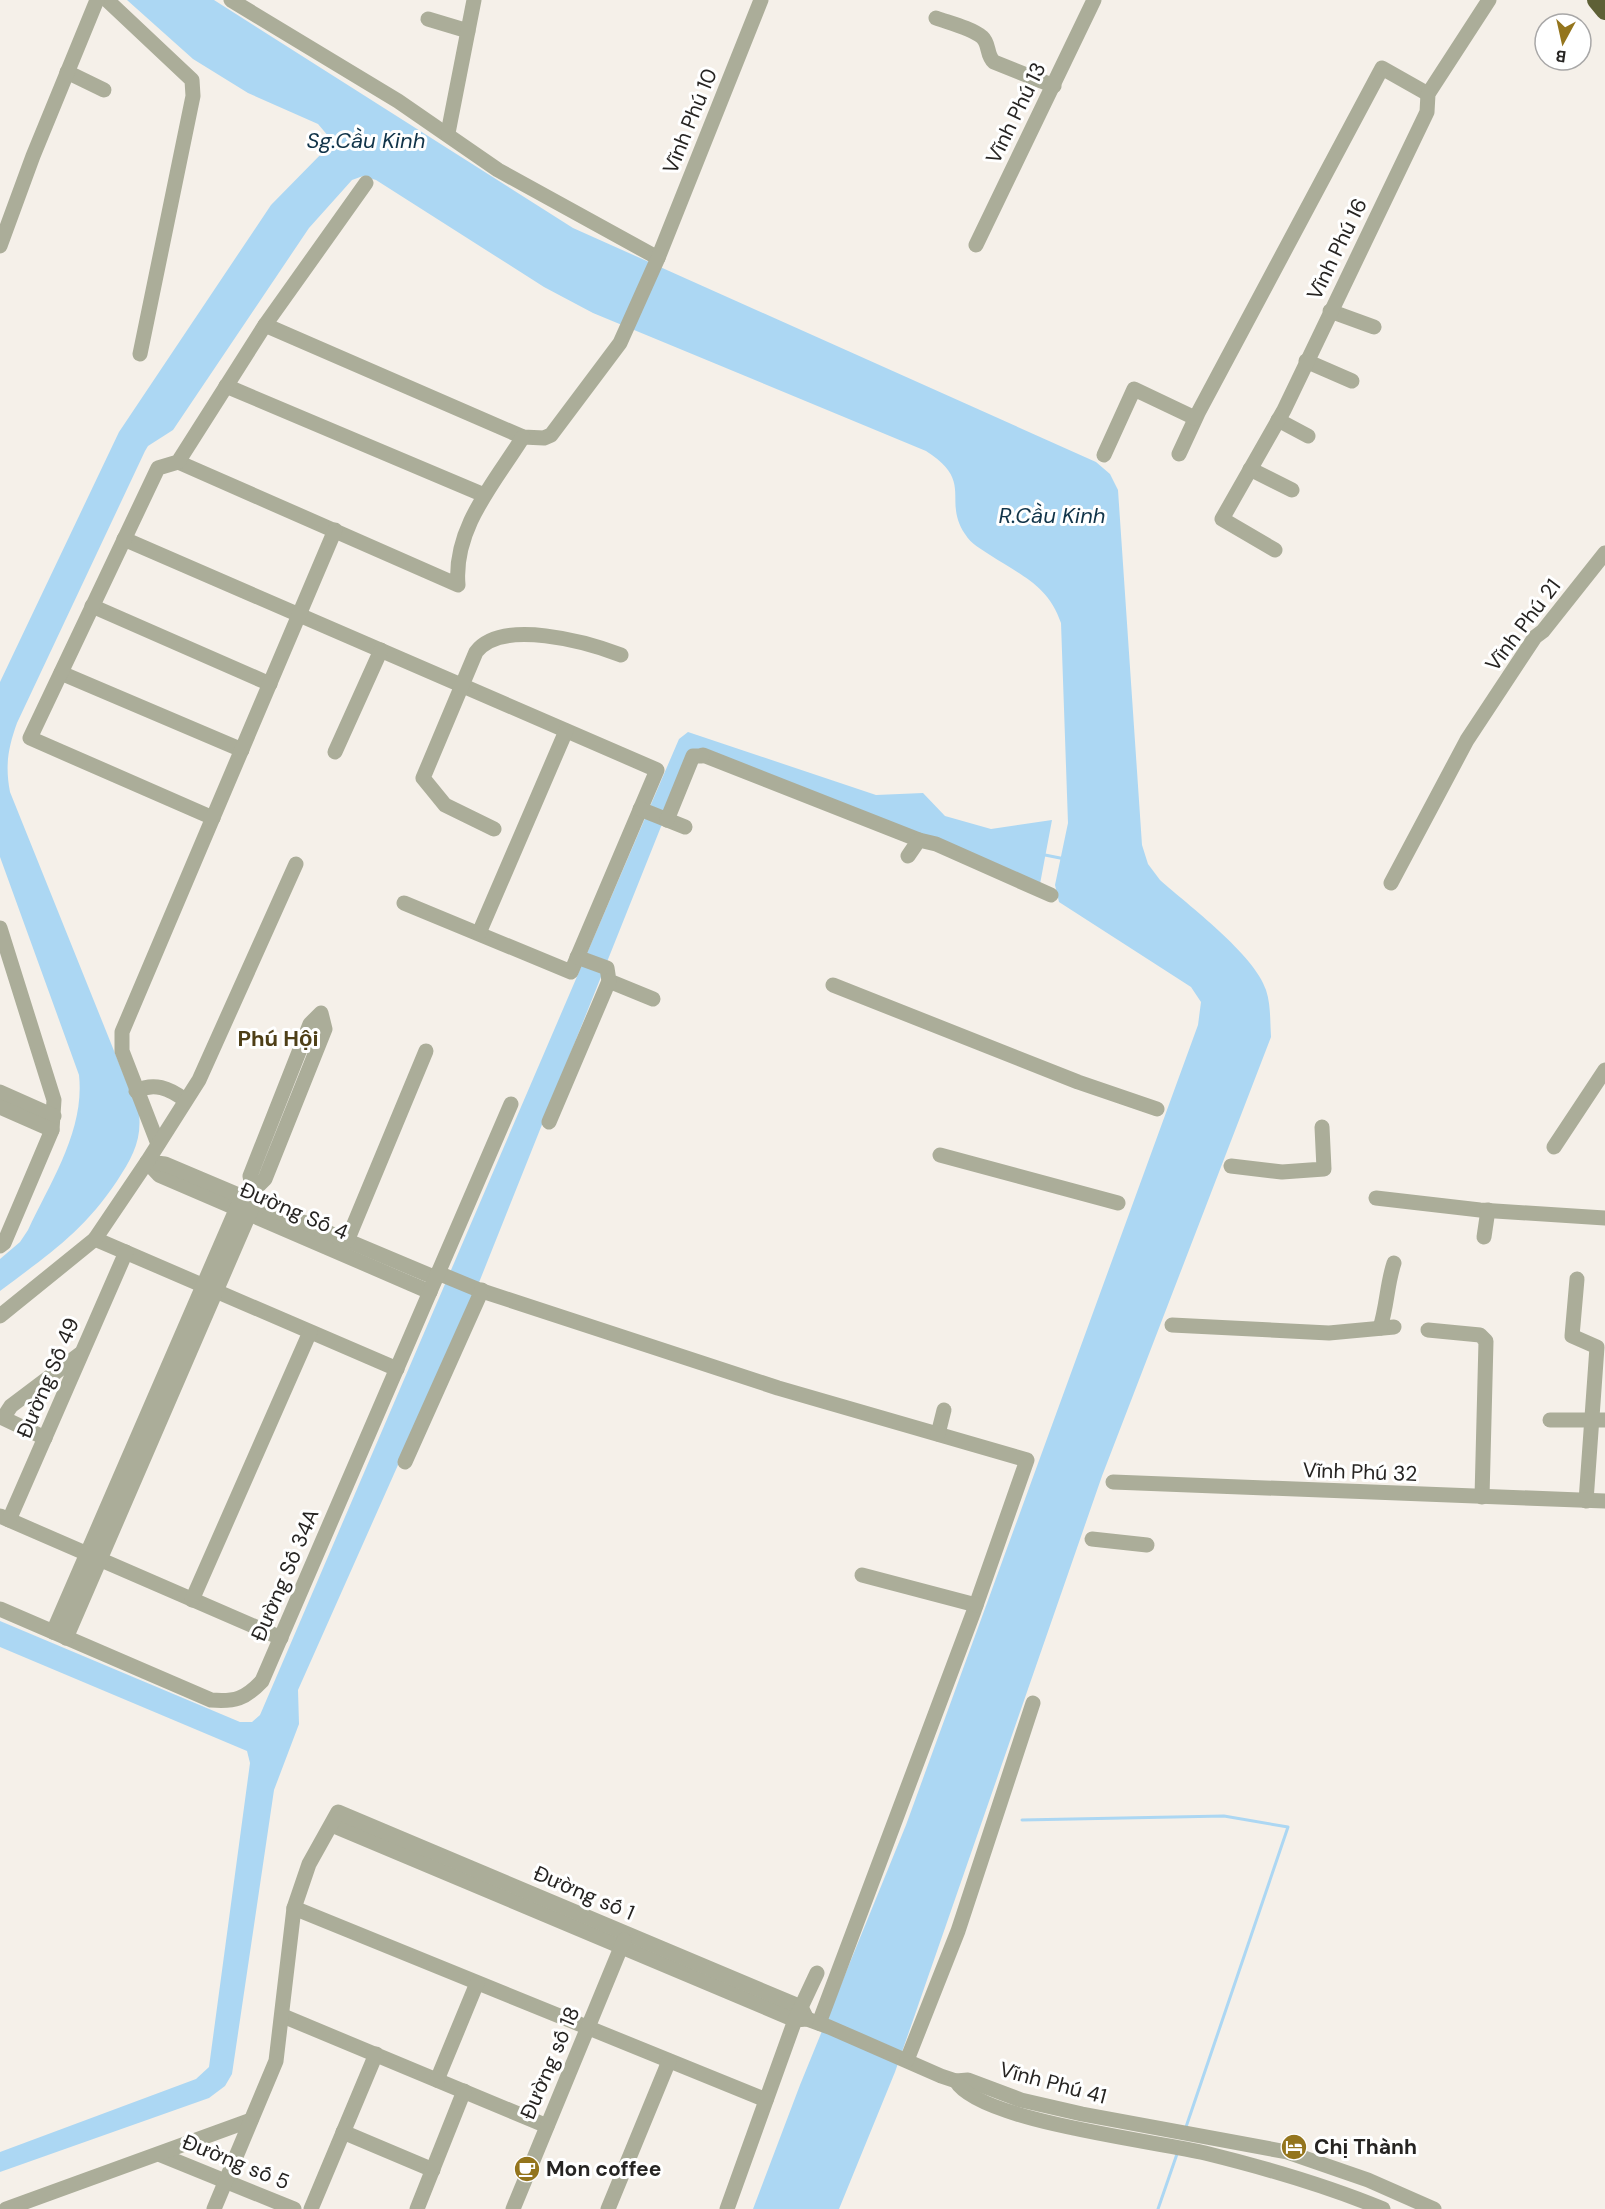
<svg xmlns="http://www.w3.org/2000/svg" width="1605" height="2209" viewBox="0 0 1605 2209" font-family="'DM Sans',sans-serif">
	<style>
		.water { fill: #acd7f3 }
		.lines { fill: none; stroke-linecap: round; stroke-linejoin: round }
		.stream { stroke: #acd7f3; stroke-width: 3 }
		.minor { stroke: #abad99; stroke-width: 15 }
		.highway { stroke: #5e6036; stroke-width: 18 }
		.labels { text-anchor: middle; dominant-baseline: central; stroke-width: 6; stroke-linejoin: round; paint-order: stroke }
		.street-label { font-size: 21px; fill: #262422; stroke: #fff }
		.poi-label { font-size: 21px; font-weight: bold; fill: #262422; stroke: #fff; text-anchor: start }
		.water-label { font-size: 22px; font-style: italic; fill: #113449; stroke: #fff }
		.neighbourhood-label { font-size: 22px; font-weight: bold; fill: #4e3f17; stroke: #fff }
	</style>
	<rect width="100%" height="100%" fill="#f5f0e9"/>
	<g class="water">
		<path d="M 127,0 L 214,0 L 573,228 L 1096,462 L 1110,474 L 1118,490 L 1142,845 L 1148,864 L 1160,880 C 1188,905 1255,955 1266,990 C 1271,1005 1270,1022 1271,1037 L 1102,1476 L 895,2072 L 839,2209 L 753,2209 L 800,2085 L 906,1825 L 1198,1025 L 1201,1002 L 1191,987 L 1059,902 L 1055,885 L 1068,823 L 1061,623 C 1048,585 1022,576 990,555 C 981,549 971,544 965,534 C 942,500 975,482 926,451 L 593,313 L 544,287 L 376,180 L 363,176 L 352,180 L 309,228 L 173,430 L 148,446 L 145,451 L 17,723 C 8,748 5,766 10,792 L 139,1113 C 142,1141 132,1158 117,1181 C 82,1233 49,1254 0,1291 L 0,1259 L 20,1242 L 28,1230 C 51,1181 85,1130 79,1075 L 0,857 L 0,682 L 119,432 L 271,205 L 324,151 L 329,137 L 318,124 L 248,93 L 193,59 Z"/>
		<polygon points="688,732 876,795 923,793 945,816 991,829 1052,820 1040,884 690,754 478,1285 298,1690 299,1724 274,1790 232,2074 225,2086 209,2098 0,2172 0,2152 196,2079 209,2067 250,1763 247,1751 0,1647 0,1621 240,1722 252,1722 260,1715 679,739"/>
	</g>
	<g class="lines">
		<g class="stream">
			<polyline points="1045,855 1065,859"/>
			<polyline points="1022,1820 1224,1816 1288,1827 1186,2127"/>
			<polyline points="1158,2209 1177,2154"/>
		</g>
		<g class="minor">
			<polyline points="107,0 192,80 193,96 140,354"/>
			<polyline points="231,0 398,101 498,170 658,258"/>
			<path d="M 936,18 C 950,23 971,28 982,37 C 990,44 986,55 994,62 L 1054,86"/>
			<polyline points="428,19 468,31"/>
			<polyline points="67,72 104,90"/>
			<polyline points="448,133 474,0"/>
			<polyline points="976,245 1094,0"/>
			<polyline points="0,246 33,156 97,0"/>
			<polyline points="1330,311 1374,327"/>
			<polyline points="265,325 523,437 544,438 551,435 620,343 658,258 761,0"/>
			<polyline points="1306,361 1352,381"/>
			<polyline points="226,386 484,495"/>
			<polyline points="1278,420 1308,436"/>
			<polyline points="1179,454 1198,413 1382,68 1428,94"/>
			<polyline points="1104,455 1134,389 1195,418"/>
			<path d="M 178,462 L 458,585 C 453,528 495,482 523,437"/>
			<polyline points="1250,469 1292,490"/>
			<polyline points="124,539 657,770 571,972 404,903"/>
			<polyline points="1275,550 1222,519 1284,410 1427,112 1428,94 1489,0"/>
			<polyline points="92,606 270,684"/>
			<polyline points="61,673 242,750"/>
			<polyline points="335,752 381,650"/>
			<polyline points="703,755 919,840"/>
			<polyline points="640,809 685,827"/>
			<polyline points="213,818 30,738 158,468 178,462 265,325 366,183"/>
			<polyline points="667,820 693,756 702,756"/>
			<path d="M 494,829 L 445,805 L 423,778 L 476,652 C 502,618 587,642 621,655"/>
			<polyline points="908,856 919,840 936,844 1051,895"/>
			<polyline points="1391,883 1467,740 1535,637 1543,631 1605,553"/>
			<polyline points="0,928 54,1100 52,1130 4,1243 0,1246"/>
			<polyline points="479,933 566,731"/>
			<polyline points="577,957 607,968 609,981 653,999"/>
			<polyline points="833,985 1078,1082 1157,1109"/>
			<path d="M 136,1091 C 154,1082 169,1088 185,1100"/>
			<polyline points="0,1092 54,1116"/>
			<polyline points="0,1107 52,1130"/>
			<polyline points="549,1122 609,981"/>
			<polyline points="158,1144 122,1051 122,1032 335,530"/>
			<polyline points="1554,1147 1605,1070"/>
			<polyline points="940,1155 1118,1203"/>
			<polyline points="147,1162 159,1175 430,1292"/>
			<polyline points="147,1162 165,1164 436,1278"/>
			<polyline points="1231,1166 1282,1172 1324,1169 1322,1127"/>
			<polyline points="1376,1198 1480,1210 1605,1218"/>
			<polyline points="1484,1237 1488,1210"/>
			<polyline points="95,1239 397,1369"/>
			<polyline points="347,1241 426,1051"/>
			<polyline points="438,1273 479,1290 778,1388 1027,1460 974,1611 819,2023"/>
			<polyline points="1577,1279 1572,1336 1597,1347 1586,1501"/>
			<polyline points="0,1316 95,1239 147,1162 199,1080 296,864"/>
			<polyline points="1172,1325 1329,1333 1394,1327"/>
			<path d="M 1380,1328 C 1387,1306 1387,1284 1394,1263"/>
			<polyline points="1428,1330 1480,1335 1486,1341 1482,1497"/>
			<polyline points="1550,1420 1605,1420"/>
			<polyline points="938,1434 944,1410"/>
			<polyline points="45,1438 3,1418 11,1406 80,1354"/>
			<polyline points="405,1462 482,1290"/>
			<polyline points="1113,1482 1605,1501"/>
			<polyline points="0,1516 281,1638"/>
			<polyline points="9,1520 126,1252"/>
			<polyline points="1092,1539 1147,1545"/>
			<polyline points="862,1575 976,1605"/>
			<polyline points="192,1600 310,1332"/>
			<path d="M 0,1609 L 211,1700 C 235,1702 245,1699 262,1681 L 511,1104"/>
			<polyline points="53,1632 242,1196 252,1192 265,1179 325,1029 321,1013 310,1024 250,1176 255,1201 66,1638"/>
			<polyline points="332,1825 795,2020 807,2019 829,2027 941,2076 956,2081 968,2080 1021,2100 1082,2114 1287,2152 1368,2180 1434,2209"/>
			<polyline points="294,1908 766,2100"/>
			<polyline points="283,2016 547,2126"/>
			<polyline points="907,2060 958,1931 1033,1703"/>
			<polyline points="437,2080 477,1983"/>
			<path d="M 956,2081 C 978,2121 1156,2141 1205,2153 C 1266,2168 1325,2185 1383,2209"/>
			<polyline points="343,2132 433,2170"/>
			<polyline points="161,2155 294,2209"/>
			<polyline points="6,2209 251,2120"/>
			<polyline points="214,2209 276,2061 294,1908 309,1864 338,1812 801,2007 807,2019"/>
			<polyline points="311,2209 376,2054"/>
			<polyline points="417,2209 464,2091"/>
			<polyline points="513,2209 624,1940"/>
			<polyline points="608,2209 669,2061"/>
			<polyline points="727,2209 795,2020 817,1973"/>
		</g>
		<polyline class="highway" points="1596,0 1605,11"/>
	</g>
	<defs>
		<g id="hotel-disc" transform="scale(1.35)"><circle r="9.5" fill="#94751d" stroke="#fff"/><path d="M-6-4.5h1.5V1H6V5H4.5V3h-9V5H-6ZM-4 0a1.8 1.8 0 1 1 3.6 0ZM.5 0V-2.5h3Q6-2.5 6 0Z" fill="#fff"/></g>
		<g id="cafe-disc" transform="scale(1.35)"><circle r="9.5" fill="#94751d" stroke="#fff"/><path d="M-5.5-4.5H6V0H3Q3 3.5 0 3.5H-2.5Q-5.5 3.5-5.5 0ZM3-3.2v2h1.7v-2ZM-6 4.5H4V6H-6Z" fill="#fff"/></g>
	</defs>
	<g fill-rule="evenodd">
		<use href="#hotel-disc" x="1294" y="2147"/>
		<use href="#cafe-disc" x="527" y="2169"/>
	</g>
	<g class="labels">
		<g class="street-label">
			<text transform="translate(1016 113) rotate(-64)">Vĩnh Phú 13</text>
			<text transform="translate(690 121) rotate(-68)">Vĩnh Phú 10</text>
			<text transform="translate(1337 249) rotate(-64)">Vĩnh Phú 16</text>
			<text transform="translate(1523 625) rotate(-53)">Vĩnh Phú 21</text>
			<text transform="translate(294 1211) rotate(23)">Đường Số 4</text>
			<text transform="translate(48 1378) rotate(-67)">Đường Số 49</text>
			<text transform="translate(1360 1472) rotate(2)">Vĩnh Phú 32</text>
			<text transform="translate(285 1575) rotate(-67)">Đường Số 34A</text>
			<text transform="translate(584 1893) rotate(23)">Đường số 1</text>
			<text transform="translate(550 2063) rotate(-67)">Đường số 18</text>
			<text transform="translate(1053 2083) rotate(15)">Vĩnh Phú 41</text>
			<text transform="translate(236 2162) rotate(22)">Đường số 5</text>
		</g>
		<g class="poi-label">
			<text x="1314" y="2147">Chị Thành</text>
			<text x="546" y="2169">Mon coffee</text>
		</g>
		<g class="water-label">
			<text x="366" y="140">Sg.Cầu Kinh</text>
			<text x="1052" y="515">R.Cầu Kinh</text>
		</g>
		<g class="neighbourhood-label">
			<text x="278" y="1038">Phú Hội</text>
		</g>
	</g>
	<g transform="translate(1563 42) rotate(188)"><circle r="28" fill="#ffffff" stroke="#a8a7a7" stroke-width="1.5"/>
	<path d="M0-4.5L10 22L0 15L-10 22Z" fill="#94751d"/>
	<text y="-9" font-size="16" font-weight="bold" text-anchor="middle" fill="#262422">B</text>
	</g>
</svg>
